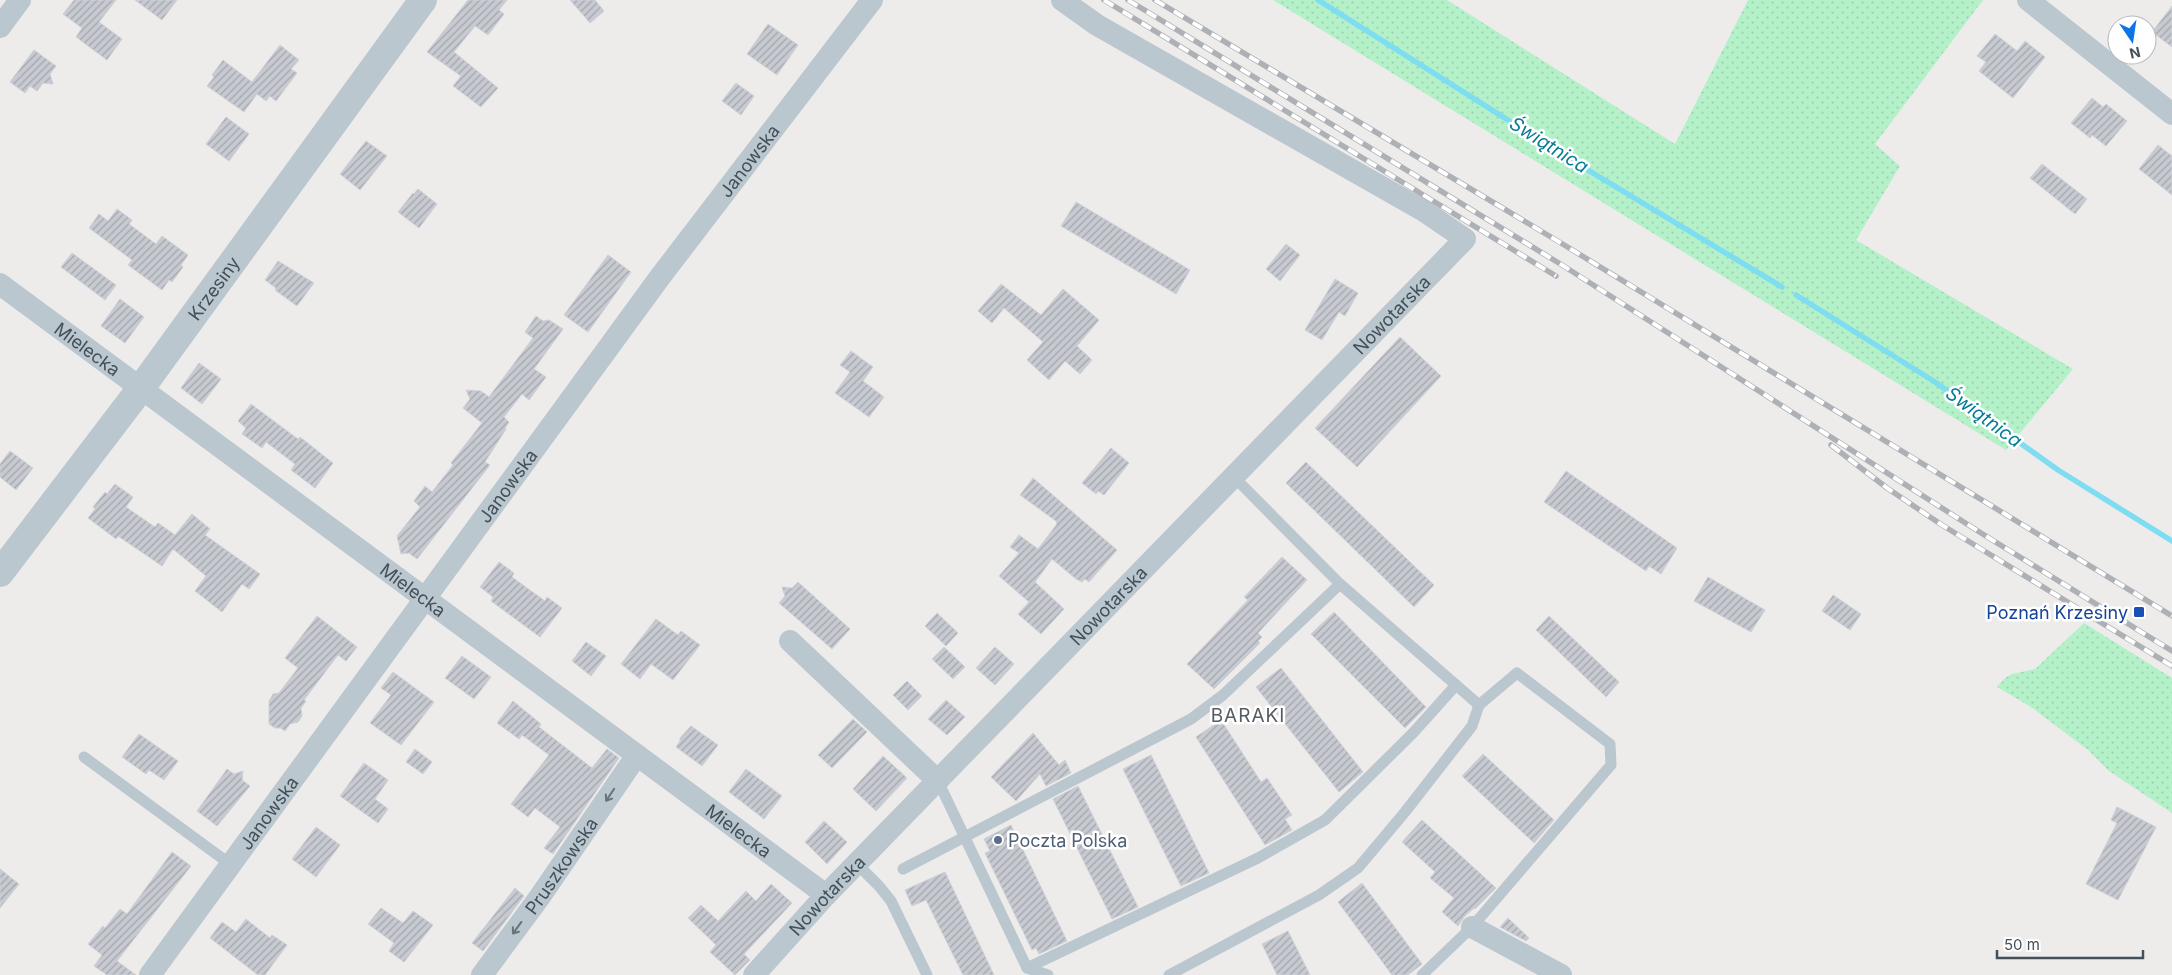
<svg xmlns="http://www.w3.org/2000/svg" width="2172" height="975" viewBox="0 0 2172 975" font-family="Inter,sans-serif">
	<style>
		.grass { fill: url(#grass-dots) }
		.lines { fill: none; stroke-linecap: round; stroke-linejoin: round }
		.stream { stroke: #7eddf1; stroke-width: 5.5 }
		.building { fill: url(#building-hatch); stroke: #ced1d8 }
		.service { stroke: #bbc7cf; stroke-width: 11 }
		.minor { stroke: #bbc7cf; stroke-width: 22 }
		.tertiary { stroke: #bbc7cf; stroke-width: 28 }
		.rail-casing { stroke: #adb1b6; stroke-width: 5.5 }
		.rail { stroke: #fff; stroke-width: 4; stroke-dasharray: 11; stroke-linecap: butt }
		.oneway { stroke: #67737c }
		.transit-dot { fill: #1a4fb4; stroke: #fff; stroke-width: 2 }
		.service-dot { fill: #5c6f8a; stroke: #fff; stroke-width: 2 }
		.labels { text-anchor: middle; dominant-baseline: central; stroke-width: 5; stroke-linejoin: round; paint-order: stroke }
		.street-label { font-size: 18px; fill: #434f59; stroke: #fff }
		.transit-label { font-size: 18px; fill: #164399; stroke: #fff; text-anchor: end }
		.service-label { font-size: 18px; fill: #4e5e75; stroke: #fff; text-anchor: start }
		.water-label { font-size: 19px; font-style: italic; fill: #057c95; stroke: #fff }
		.neighbourhood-label { font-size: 19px; letter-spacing: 1px; fill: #575c61; stroke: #fff }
	</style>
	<defs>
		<pattern id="grass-dots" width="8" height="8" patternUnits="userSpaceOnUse" patternTransform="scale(1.25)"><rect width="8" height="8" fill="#b4f1c9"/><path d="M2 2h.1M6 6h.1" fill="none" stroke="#9cd0af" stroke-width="1.8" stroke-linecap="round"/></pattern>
		<pattern id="building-hatch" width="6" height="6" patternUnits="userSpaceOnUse" patternTransform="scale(1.25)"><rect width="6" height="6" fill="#c7cad1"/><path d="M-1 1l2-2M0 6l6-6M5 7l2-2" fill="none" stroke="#a3a6ad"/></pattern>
	</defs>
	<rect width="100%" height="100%" fill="#eeebeb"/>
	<g class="grass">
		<polygon points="1273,0 1447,0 1675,144 1748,0 1983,0 1875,144 1900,166 1856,240 2073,369 2006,450"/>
		<polygon points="2084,623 2172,678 2172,813 2109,771 2088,750 2031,707 1997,687 2005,678 2012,674 2035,669"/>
	</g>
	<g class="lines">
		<g class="stream">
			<polyline points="1318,0 1563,155 1782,287"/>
			<polyline points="1796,295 1935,382 2058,470 2172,541"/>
		</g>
	</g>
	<g class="building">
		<polygon points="74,0 116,0 99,22 122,39 107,60 76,37 82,28 63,14"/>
		<polygon points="135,0 177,0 162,20"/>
		<polygon points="468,0 507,0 499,10 504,14 488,35 475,26 454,52 498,88 481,107 453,86 461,76 427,52"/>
		<polygon points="570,0 595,0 604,11 590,23"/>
		<polygon points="2172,6 2172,47 2152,32"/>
		<polygon points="768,24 798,45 777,75 747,54"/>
		<polygon points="1995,34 2017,51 2025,41 2045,57 2013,98 1979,71 1986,62 1977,56"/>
		<polygon points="280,45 299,60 291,69 297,73 276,101 270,96 266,101 257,94 244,112 207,86 214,77 212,75 223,60 252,82"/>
		<polygon points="34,50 56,66 50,74 53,84 43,83 37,91 30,86 25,93 10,82"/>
		<polygon points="736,83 754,96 741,115 722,101"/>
		<polygon points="2092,98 2103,107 2106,104 2127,121 2106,146 2092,135 2090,138 2071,123"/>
		<polygon points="226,117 249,134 229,161 206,144"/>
		<polygon points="366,141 387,156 360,190 340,174"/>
		<polygon points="2158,145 2172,156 2172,195 2139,169"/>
		<polygon points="2042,164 2087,199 2075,214 2030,178"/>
		<polygon points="418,189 437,204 419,228 398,212 413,193 414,194"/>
		<polygon points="1076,202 1190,270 1176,294 1061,226"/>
		<polygon points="117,209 132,220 129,224 156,244 162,236 188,255 181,265 183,267 172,282 169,280 162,290 128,265 132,260 89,228 99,214 108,221"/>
		<polygon points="1286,244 1300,255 1280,281 1266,269"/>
		<polygon points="72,253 116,285 105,300 61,267"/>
		<polygon points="608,255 631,272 588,332 564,315"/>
		<polygon points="278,261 314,283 297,306 275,290 276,288 265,280"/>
		<polygon points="1335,279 1358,293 1345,316 1339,312 1322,340 1305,330"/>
		<polygon points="1001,284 1041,315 1063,289 1099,320 1077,346 1092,360 1080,374 1065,361 1049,380 1027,360 1043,342 1004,308 992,323 978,311"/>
		<polygon points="120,299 144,317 125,343 101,326"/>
		<polygon points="536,316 543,321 549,320 563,329 534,369 546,377 529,400 522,394 504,417 509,422 505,428 506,429 485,462 490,465 417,559 409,553 401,554 397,536 420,507 414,501 425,486 432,492 453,465 451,463 482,423 463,408 470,399 466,390 481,391 489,397 533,338 525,332"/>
		<polygon points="1400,337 1441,376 1357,467 1315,428"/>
		<polygon points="851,351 873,367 863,381 884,397 869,417 835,393 850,372 840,365"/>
		<polygon points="199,363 221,379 202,404 181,388"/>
		<polygon points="251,404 298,439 300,437 333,463 315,488 291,470 295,464 266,442 262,448 242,434 246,428 238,421"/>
		<polygon points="1111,448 1129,463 1104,495 1098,491 1096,494 1082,483"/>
		<polygon points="10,451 33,468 16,490 0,477 0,464"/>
		<polygon points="1306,462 1434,585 1414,607 1286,483"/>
		<polygon points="1566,471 1677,548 1661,574 1649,566 1646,571 1544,502"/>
		<polygon points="1033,478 1117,550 1089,582 1085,579 1082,582 1076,579 1052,559 1035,582 1064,609 1041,634 1018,614 1029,602 999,576 1019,553 1010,547 1019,535 1038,549 1057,524 1056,521 1020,495"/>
		<polygon points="115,484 133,497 126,507 155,527 158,523 175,535 192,514 210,529 205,535 260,574 249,589 242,584 222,612 195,591 206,576 173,549 162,566 118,536 116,539 88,518 95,509 93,507 105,492 107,494"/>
		<polygon points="1282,557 1307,580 1258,633 1262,637 1258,641 1260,643 1214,689 1187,664 1248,600 1244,597"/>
		<polygon points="499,562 514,573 512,577 545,601 547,597 562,608 540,637 491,601 493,597 480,587"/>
		<polygon points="1708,577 1765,610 1751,632 1694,601"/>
		<polygon points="798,582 850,629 832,649 779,603 785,596 782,587 792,588"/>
		<polygon points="1833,595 1861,614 1850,630 1822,611"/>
		<polygon points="1334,612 1426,707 1405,728 1311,634"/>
		<polygon points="937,613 958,633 946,646 925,626"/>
		<polygon points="317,616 357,647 346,661 338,655 304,700 306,701 301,708 302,716 298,722 290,724 285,731 281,728 275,728 269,724 269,701 273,694 279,693 298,668 285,658"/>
		<polygon points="1549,616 1619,682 1606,697 1536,630"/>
		<polygon points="656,619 678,635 681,631 700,645 673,680 651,664 640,679 621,664"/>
		<polygon points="586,642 606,656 591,676 572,661"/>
		<polygon points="944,647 965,667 953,679 932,659"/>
		<polygon points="995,647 1014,664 995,685 976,668"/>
		<polygon points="462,656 491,677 474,699 445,678"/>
		<polygon points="1281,668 1363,772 1339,792 1256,687"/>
		<polygon points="393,672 434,702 401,745 370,723 391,695 381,688"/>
		<polygon points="907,681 922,696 908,710 893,695"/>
		<polygon points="946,700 965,717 947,735 928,719"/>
		<polygon points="513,701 541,724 539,727 592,768 607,749 619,758 553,854 544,848 560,827 535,808 528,817 511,804 549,755 522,735 519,739 497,723"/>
		<polygon points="853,719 867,732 832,768 818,755"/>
		<polygon points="1221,720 1261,782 1267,778 1292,815 1285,819 1292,830 1265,845 1196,737"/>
		<polygon points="691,726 718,745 702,766 676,747 680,741 680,738"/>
		<polygon points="1033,733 1059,765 1065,760 1071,773 1046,786 1040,774 1016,801 991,777"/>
		<polygon points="139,734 178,761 164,780 149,770 146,774 122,757"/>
		<polygon points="415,749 432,762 423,774 406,762"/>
		<polygon points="1483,754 1554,820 1534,843 1462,776"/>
		<polygon points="1151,755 1209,873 1181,886 1123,769"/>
		<polygon points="883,756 907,778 876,811 853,789"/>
		<polygon points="364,763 388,780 375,799 388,809 378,823 340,796"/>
		<polygon points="227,769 234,774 243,771 242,780 250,786 217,826 197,811"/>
		<polygon points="746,769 782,796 764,819 729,792"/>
		<polygon points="1078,786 1138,907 1112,919 1053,799"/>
		<polygon points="2117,807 2156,827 2118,900 2086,884 2117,823 2111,820"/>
		<polygon points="1422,820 1496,888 1475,909 1474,908 1465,916 1458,926 1442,912 1454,898 1430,878 1435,872 1402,842"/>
		<polygon points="824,821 847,842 827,864 805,842"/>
		<polygon points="1011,825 1067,941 1039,954 1036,948 1032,950 985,853 990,851 984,839"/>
		<polygon points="316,827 340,845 316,877 292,859"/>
		<polygon points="172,852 191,866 117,961 136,975 107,975 94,966 102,955 88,944 103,926 105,928 120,909 127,914"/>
		<polygon points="0,869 19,884 0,908"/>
		<polygon points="945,872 994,975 963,975 926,900 912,906 905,890"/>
		<polygon points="1362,883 1422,964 1408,975 1392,975 1338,902"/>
		<polygon points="771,884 792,903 744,954 750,960 735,975 710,952 716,945 688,918 701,905 718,921 746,891 756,901"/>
		<polygon points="515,888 524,896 483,951 472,943"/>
		<polygon points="381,908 403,923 413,911 433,925 404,962 389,951 394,943 368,924"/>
		<polygon points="1508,918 1529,938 1526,941 1500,927"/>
		<polygon points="246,919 270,938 272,935 287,945 265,975 258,975 210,938 222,922 236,932"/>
		<polygon points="1288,931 1310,975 1277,975 1262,944"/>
	</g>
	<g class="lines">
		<g class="service">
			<polyline points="1234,477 1340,584 1479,705 1517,673 1610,744 1611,765 1472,927 1422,975"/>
			<polyline points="84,757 230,864"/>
			<polyline points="938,781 1027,968 1048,975"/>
			<polyline points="857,864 879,886 891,901 927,975"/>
			<polyline points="903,869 1191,719 1223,695 1340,584"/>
			<polyline points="1027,968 1258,858 1325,820 1413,733 1456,685"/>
			<polyline points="1169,975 1319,895 1358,868 1405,812 1472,726 1479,705"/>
		</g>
		<g class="minor">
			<polyline points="2028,0 2172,114"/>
			<polyline points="0,27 20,0"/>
			<path id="s1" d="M 0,284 L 826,895"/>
			<polyline points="790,641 938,781"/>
			<polyline points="1472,927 1561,975"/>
			<path id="s2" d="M 150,975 L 660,277 L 872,0"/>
			<path id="s3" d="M 482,975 L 539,898 L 637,755"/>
			<path id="s4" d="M 754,975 L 826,895 L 1465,239 L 1424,211 L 1097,25 L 1062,0"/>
		</g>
		<path class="tertiary" id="s5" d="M 0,573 L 141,388 L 423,0"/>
		<g class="rail-casing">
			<g id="rail">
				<polyline points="1104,0 1556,276"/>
				<polyline points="1128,0 1562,265 1981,533 2172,651"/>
				<polyline points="1155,0 1556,240 2172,616"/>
				<polyline points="1831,445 1887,488 1942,525 2172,666"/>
			</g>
		</g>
		<use href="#rail" class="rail"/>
	</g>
	<defs><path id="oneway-shaft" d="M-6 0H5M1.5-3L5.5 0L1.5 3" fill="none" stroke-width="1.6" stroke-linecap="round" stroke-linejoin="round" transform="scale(1.25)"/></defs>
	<g class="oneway">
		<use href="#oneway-shaft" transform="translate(610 795) rotate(124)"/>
		<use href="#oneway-shaft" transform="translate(517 928) rotate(126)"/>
	</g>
	<rect class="transit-dot" x="2133" y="606" width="12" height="12" rx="2.5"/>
	<circle class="service-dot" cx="998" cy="840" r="5"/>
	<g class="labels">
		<g class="street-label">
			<text stroke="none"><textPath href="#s2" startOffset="1011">Janowska</textPath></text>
			<text stroke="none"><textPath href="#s5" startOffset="356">Krzesiny</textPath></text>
			<text stroke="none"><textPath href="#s4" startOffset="918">Nowotarska</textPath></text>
			<text stroke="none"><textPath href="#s1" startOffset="109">Mielecka</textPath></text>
			<text stroke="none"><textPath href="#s2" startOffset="606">Janowska</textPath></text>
			<text stroke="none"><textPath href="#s1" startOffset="514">Mielecka</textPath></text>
			<text stroke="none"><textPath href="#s4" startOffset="512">Nowotarska</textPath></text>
			<text stroke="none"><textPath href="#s2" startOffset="201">Janowska</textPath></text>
			<text stroke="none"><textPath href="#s1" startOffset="919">Mielecka</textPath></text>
			<text stroke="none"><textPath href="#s3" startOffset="135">Pruszkowska</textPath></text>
			<text stroke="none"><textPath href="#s4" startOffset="108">Nowotarska</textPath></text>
		</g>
		<g class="transit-label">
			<text x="2128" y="612">Poznań Krzesiny</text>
		</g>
		<g class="service-label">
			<text x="1008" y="840">Poczta Polska</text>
		</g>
		<g class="water-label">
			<text transform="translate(1549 145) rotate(32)">Świątnica</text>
			<text transform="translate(1984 417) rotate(36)">Świątnica</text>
		</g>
		<g class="neighbourhood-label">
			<text x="1248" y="715">BARAKI</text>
		</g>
	</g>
	<g transform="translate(2132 40) rotate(167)"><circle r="24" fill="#ffffff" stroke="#b4b9bd"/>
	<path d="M0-4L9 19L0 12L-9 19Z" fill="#0d74e6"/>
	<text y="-8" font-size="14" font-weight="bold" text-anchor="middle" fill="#434f59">N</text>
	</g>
	<path d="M1997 950v8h146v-8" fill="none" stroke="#434f59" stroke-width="2.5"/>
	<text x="2004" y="950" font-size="15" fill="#434f59" stroke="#ffffff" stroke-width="4" paint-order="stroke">50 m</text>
</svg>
